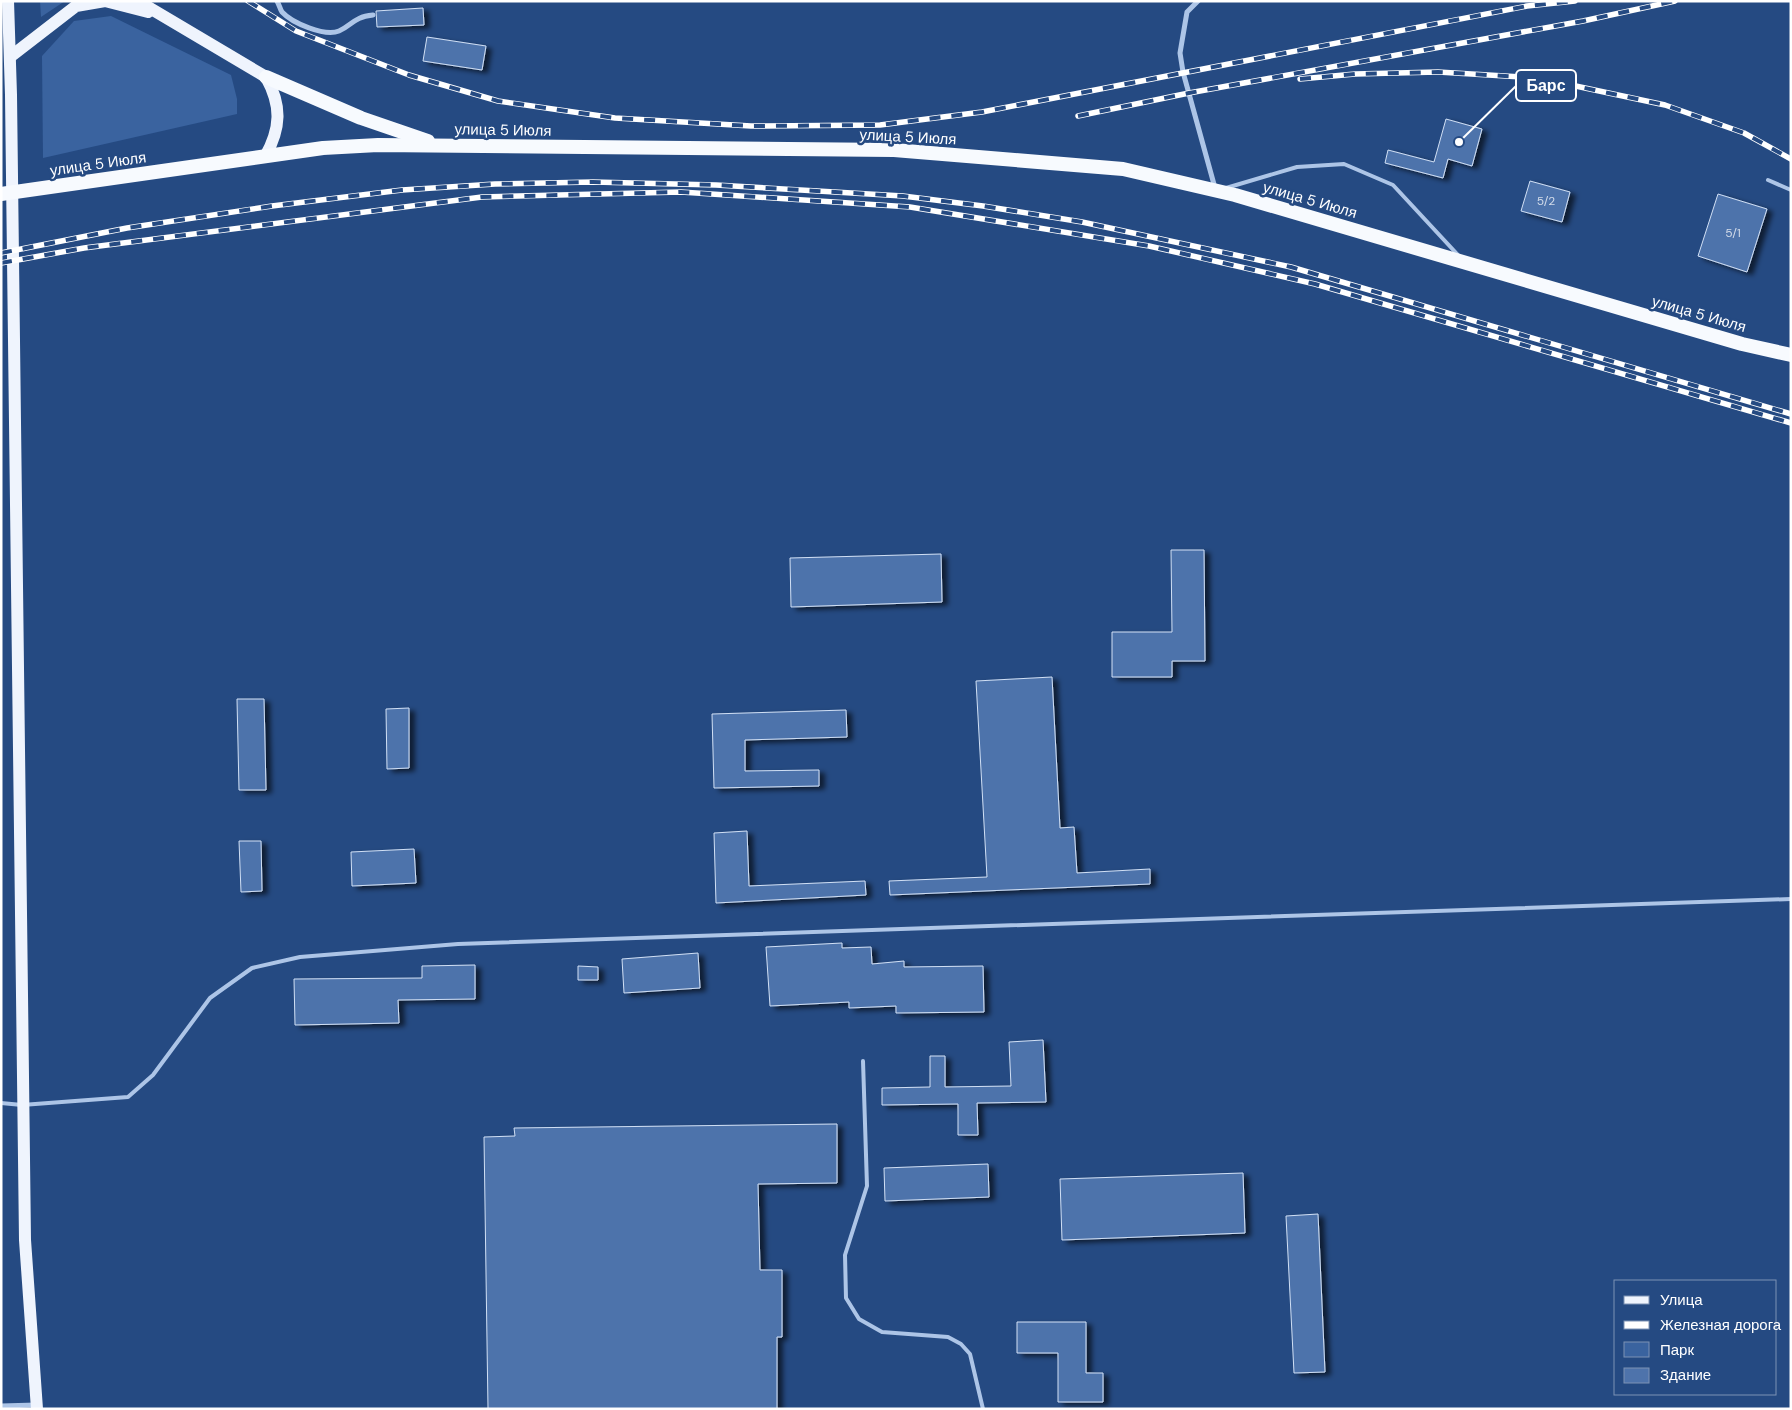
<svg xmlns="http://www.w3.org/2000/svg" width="1792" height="1410" viewBox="0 0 1792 1410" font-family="'DM Sans',sans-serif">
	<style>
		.green { fill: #3a639f }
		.building { fill: #4e73ab; stroke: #d1e0f5; filter: url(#shadow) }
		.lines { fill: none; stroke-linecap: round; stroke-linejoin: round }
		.service { stroke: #adc5e7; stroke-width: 4 }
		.minor { stroke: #adc5e7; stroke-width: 5 }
		.primary { stroke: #eff4fd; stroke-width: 12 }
		.trunk { stroke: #f7fafe; stroke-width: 14 }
		.rail-casing { stroke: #fff; stroke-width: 5.5 }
		.rail { stroke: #254a82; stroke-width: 4; stroke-dasharray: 11; stroke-linecap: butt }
		.labels { text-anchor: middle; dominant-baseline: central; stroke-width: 5; stroke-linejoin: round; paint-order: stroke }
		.number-label { font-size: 12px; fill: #d3dcea }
		.street-label { font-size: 15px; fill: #fff; stroke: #254a82 }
		.leader { fill: none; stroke: #fff; stroke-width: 2 }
		.callout-dot { fill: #fff; stroke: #254a82; stroke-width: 2 }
		.callout { fill: #254a82; stroke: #fff; stroke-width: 2 }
		.callout-label { font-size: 16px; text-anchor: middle; font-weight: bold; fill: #fff }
	</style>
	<defs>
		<filter id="shadow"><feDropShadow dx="5.5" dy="3" stdDeviation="2.5" flood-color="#0009"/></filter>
	</defs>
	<rect width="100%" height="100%" fill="#254a82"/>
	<g class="green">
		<polygon points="40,1 65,1 41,17"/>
		<polygon points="111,16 231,75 237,99 237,114 43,158 42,56 74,21"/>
	</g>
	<g class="building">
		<polygon points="423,8 424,25 377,27 376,11"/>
		<polygon points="427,37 486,46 482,70 423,61"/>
		<polygon points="1446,119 1482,129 1472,166 1448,159 1443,178 1385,163 1388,150 1434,162"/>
		<polygon points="1530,181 1570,192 1562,222 1521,211"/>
		<polygon points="1718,194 1767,209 1747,272 1698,256"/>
		<polygon points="1171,550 1204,550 1205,661 1172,661 1172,677 1112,677 1112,632 1172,632"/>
		<polygon points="941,554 942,602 791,607 790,558"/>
		<polygon points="1052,677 1060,828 1074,827 1077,873 1150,869 1150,884 890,895 889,881 987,877 976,681"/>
		<polygon points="237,699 264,699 266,790 239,790"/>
		<polygon points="409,708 409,768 387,769 386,709"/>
		<polygon points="846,710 847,737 745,740 745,771 819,770 819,786 714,788 712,714"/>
		<polygon points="747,831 749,886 865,881 866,895 716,903 714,833"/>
		<polygon points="239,841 261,841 262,891 241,892"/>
		<polygon points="414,849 416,883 352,886 351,852"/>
		<polygon points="842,943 842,948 871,947 872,964 904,961 904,967 983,966 984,1012 896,1013 896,1006 849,1008 849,1002 770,1006 766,947"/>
		<polygon points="698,953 700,988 624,993 622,959"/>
		<polygon points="475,965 475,999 398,1000 399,1023 295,1025 294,979 422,978 422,966"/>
		<polygon points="578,966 598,967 598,980 578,980"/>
		<polygon points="1043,1040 1046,1102 977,1103 978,1135 958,1135 958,1104 882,1105 882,1088 930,1087 930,1056 945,1056 945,1087 1011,1086 1009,1042"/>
		<polygon points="837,1124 837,1183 758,1184 760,1270 782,1270 782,1337 777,1337 777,1409 488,1409 484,1137 515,1136 514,1128"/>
		<polygon points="988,1164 989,1197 885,1201 884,1168"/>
		<polygon points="1243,1173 1245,1233 1062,1240 1060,1179"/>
		<polygon points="1318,1214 1325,1372 1294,1373 1286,1216"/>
		<polygon points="1017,1322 1086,1322 1086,1373 1103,1373 1103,1402 1058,1402 1058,1353 1017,1353"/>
	</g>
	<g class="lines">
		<g class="service">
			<polyline points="1768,180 1791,190"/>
			<polyline points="1226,188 1297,167 1344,164 1393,185 1458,255"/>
			<polyline points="863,1061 867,1186 845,1255 846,1298 859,1319 882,1332 948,1337 961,1344 970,1354 983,1409"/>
			<polyline points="1,1103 22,1105 128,1097 153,1075 210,998 252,968 300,957 458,944 1791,899"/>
		</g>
		<g class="minor">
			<path d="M 277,1 C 279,4 280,9 282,12 C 292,23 325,37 339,31 C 353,25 353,17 373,15"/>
			<polyline points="1198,1 1187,12 1180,53 1183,72 1215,188"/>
			<polyline points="1,1406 36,1405"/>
		</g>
		<g class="primary">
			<polyline points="8,1 11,95 25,1240 37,1409"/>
			<path d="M 138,1 L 266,77 C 282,106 281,128 265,157"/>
			<polyline points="10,57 76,6 105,1 148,12"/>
		</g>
		<g class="trunk">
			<polyline points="266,77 361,118 428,141"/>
			<polyline points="1,194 323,148 378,145 894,150 1123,169 1235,195 1742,344 1791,355"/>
		</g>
		<g class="rail-casing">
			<g id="rail">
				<polyline points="248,1 296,31 409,75 498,101 615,118 751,126 880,125 982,112 1527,6 1575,1"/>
				<polyline points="1300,79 1355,74 1438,72 1538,78 1665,105 1744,133 1791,159"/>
				<polyline points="1078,116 1189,93 1583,21 1675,1"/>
				<polyline points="1,253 127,228 272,206 402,190 495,184 593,182 716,185 903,196 983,206 1082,222 1291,267 1791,414"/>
				<polyline points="1,263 84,248 482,197 681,192 910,207 1149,246 1315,284 1791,423"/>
			</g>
		</g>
		<use href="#rail" class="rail"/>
	</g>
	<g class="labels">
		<g class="number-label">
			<text x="1546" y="201">5/2</text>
			<text x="1733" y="233">5/1</text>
		</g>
		<g class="street-label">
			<text transform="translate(503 130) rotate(1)">улица 5 Июля</text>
			<text transform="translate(908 137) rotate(3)">улица 5 Июля</text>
			<text transform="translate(98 164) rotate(-8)">улица 5 Июля</text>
			<text transform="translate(1310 200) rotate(16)">улица 5 Июля</text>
			<text transform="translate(1699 314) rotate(16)">улица 5 Июля</text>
		</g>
	</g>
	<path class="leader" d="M1459 142L1516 86"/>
	<circle class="callout-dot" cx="1459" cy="142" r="5"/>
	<rect class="callout" x="1516" y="70" width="60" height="31" rx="5"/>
	<g class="callout-label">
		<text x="1546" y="91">Барс</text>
	</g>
	<rect width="1792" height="1410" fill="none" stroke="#ffffff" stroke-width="5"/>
	<rect x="1614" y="1280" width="162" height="115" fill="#254a82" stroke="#7c92b4"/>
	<rect x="1624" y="1296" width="25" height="8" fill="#eff4fd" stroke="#7c92b4"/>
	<text x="1660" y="1305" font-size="15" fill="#ffffff">Улица</text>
	<rect x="1624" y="1321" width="25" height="8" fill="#ffffff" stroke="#7c92b4"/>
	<text x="1660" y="1330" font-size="15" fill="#ffffff">Железная дорога</text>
	<rect x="1624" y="1342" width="25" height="15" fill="#3a639f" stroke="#7c92b4"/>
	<text x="1660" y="1355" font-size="15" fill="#ffffff">Парк</text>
	<rect x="1624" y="1368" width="25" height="15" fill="#4e73ab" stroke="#7c92b4"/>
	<text x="1660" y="1380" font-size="15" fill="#ffffff">Здание</text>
</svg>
